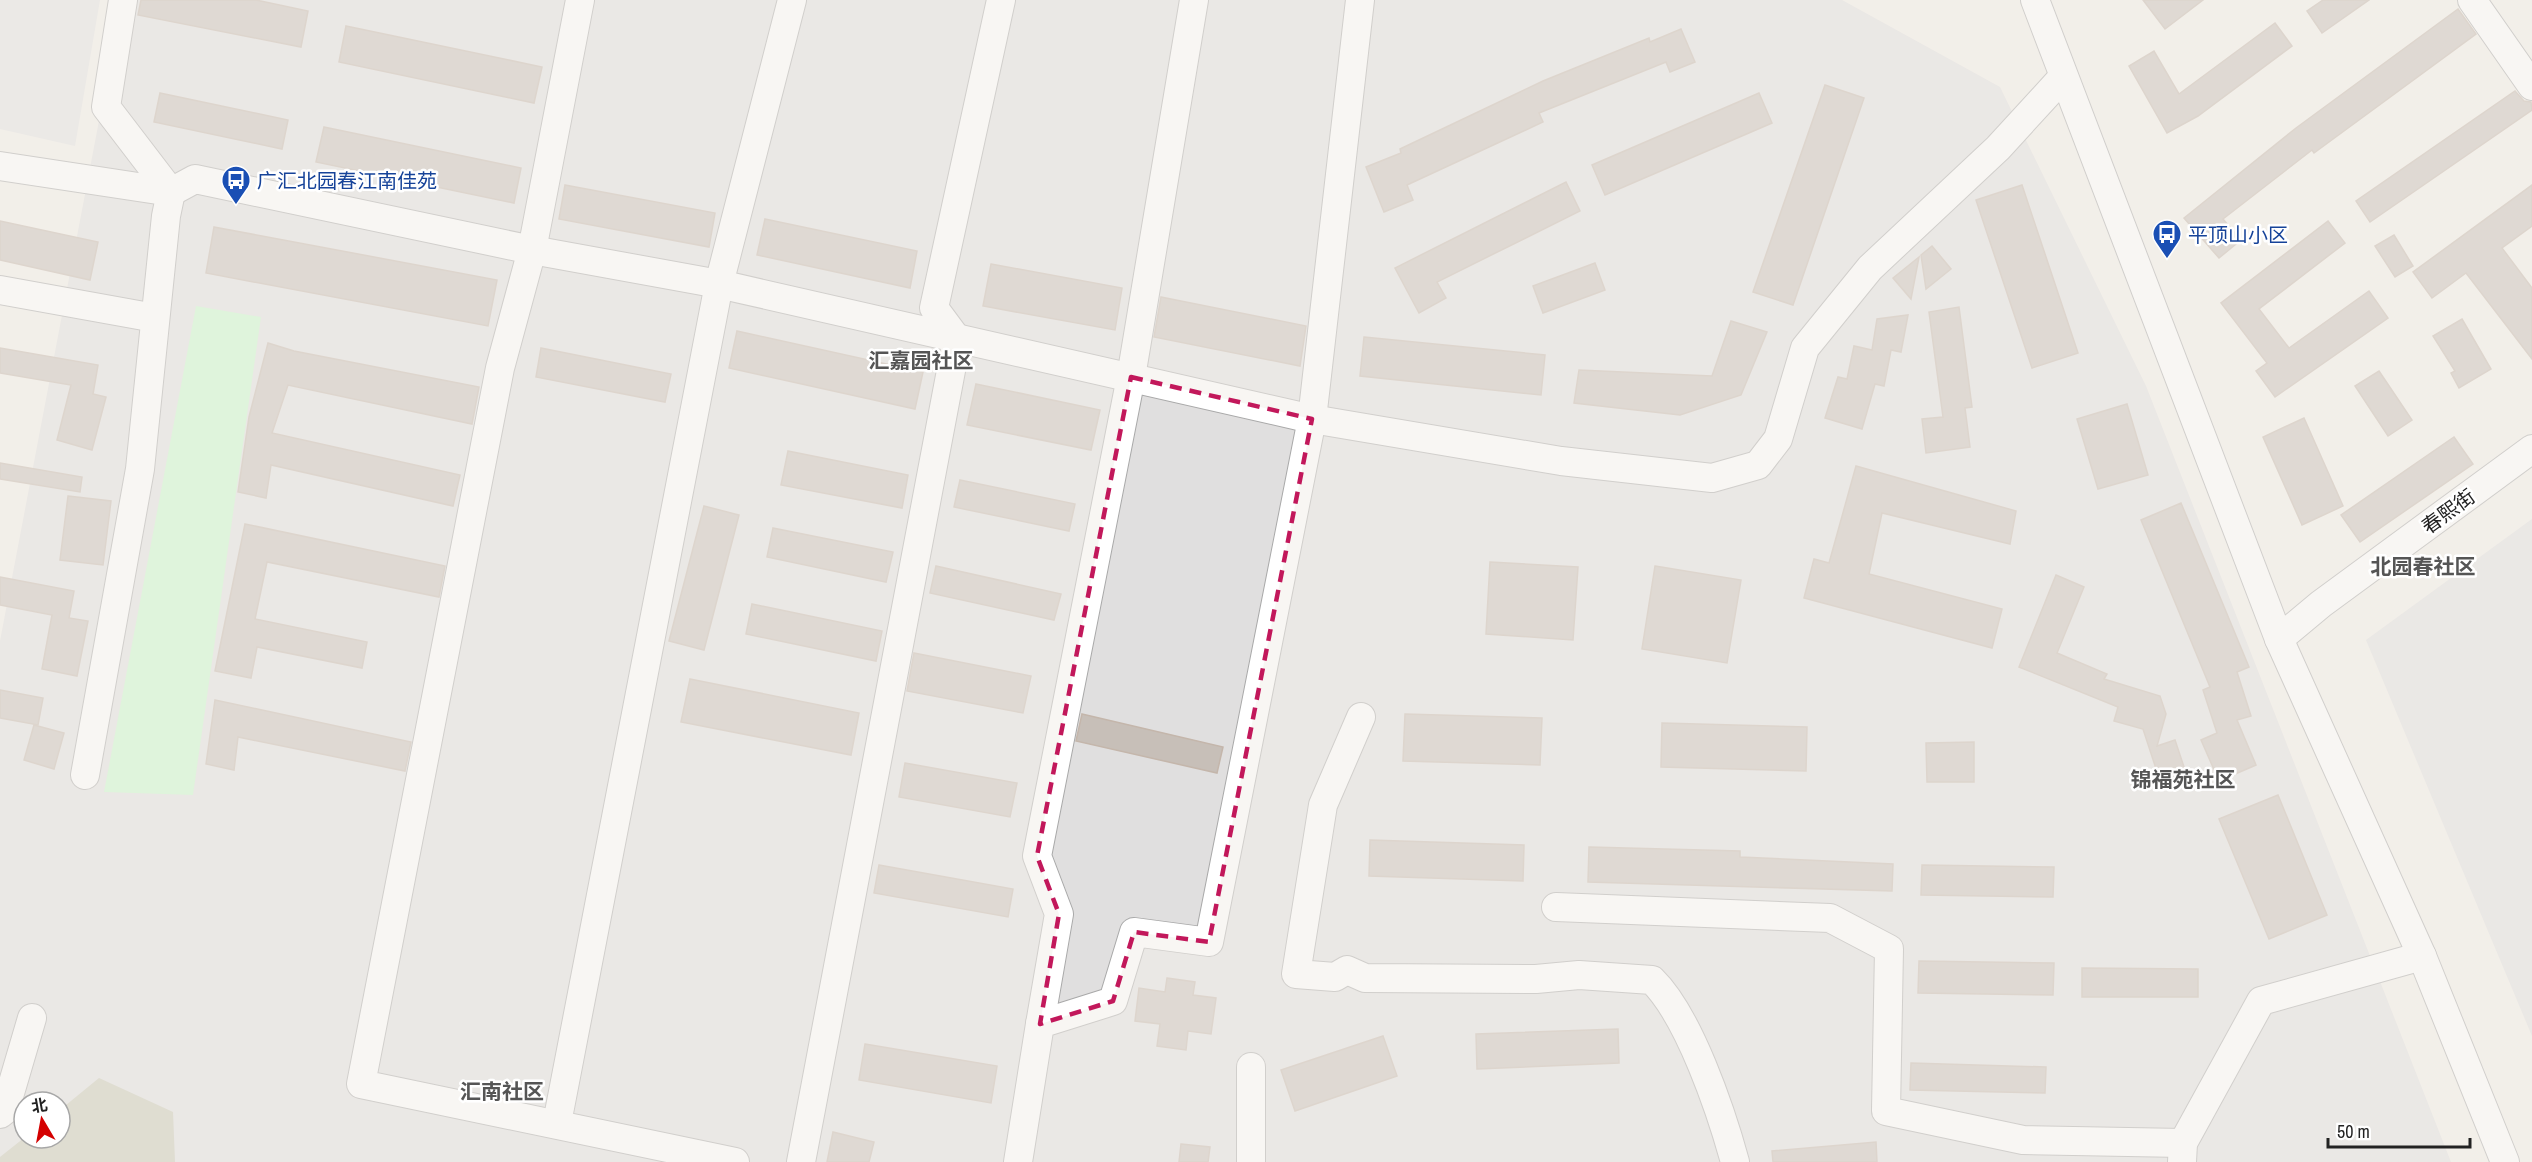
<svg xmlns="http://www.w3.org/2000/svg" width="2532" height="1162" viewBox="0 0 2532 1162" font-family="'Archivo Narrow','Noto Sans SC',sans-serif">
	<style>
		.residential { fill: #e0dfdf; fill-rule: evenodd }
		.construction { fill: #c7c7b4 }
		.park { fill: #c8facc }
		.parking { fill: #e2e2e2 }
		.building { fill: #c7bfb8; stroke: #c4b6ab; stroke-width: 1.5 }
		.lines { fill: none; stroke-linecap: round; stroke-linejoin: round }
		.minor-casing { stroke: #a9a9a9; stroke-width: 30 }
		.minor { stroke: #fff; stroke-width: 28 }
		.marked { fill: none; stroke: #c2185b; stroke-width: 4.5; stroke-dasharray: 12 8; stroke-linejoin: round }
		.labels { text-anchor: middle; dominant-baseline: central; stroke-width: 5; stroke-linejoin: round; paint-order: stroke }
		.transit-label { font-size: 20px; fill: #164399; stroke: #fff; text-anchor: start }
		.street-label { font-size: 20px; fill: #222; stroke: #fff }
		.neighbourhood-label { font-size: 21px; font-weight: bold; fill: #555; stroke: #fff }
	</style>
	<rect width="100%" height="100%" fill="#f2efe9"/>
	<g class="residential">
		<path d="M 122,0 L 1842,0 L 2000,87 L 2146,386 L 2451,1162 L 0,1162 L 0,641 ZM 24,1102 L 60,1102 L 60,1138 L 24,1138 Z"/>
		<polygon points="2532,519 2532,1036 2366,640"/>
	</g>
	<polygon class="construction" points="99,1078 173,1112 175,1162 0,1162 0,1157 24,1138 60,1138 60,1110"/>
	<polygon class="park" points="196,306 261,317 193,795 104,792"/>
	<polygon class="parking" points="0,0 100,0 75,146 0,129"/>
	<g class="building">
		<polygon points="141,0 256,0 308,11 301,47 138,15"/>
		<polygon points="2143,0 2203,0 2165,29"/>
		<polygon points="2323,0 2369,0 2322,33 2307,11"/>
		<polygon points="2458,9 2476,34 2314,153 2312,150 2223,219 2241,240 2219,258 2184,218 2296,128"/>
		<polygon points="2275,23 2292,46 2198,116 2167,133 2129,66 2154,51 2179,94"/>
		<polygon points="346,26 542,67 534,103 339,62"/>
		<polygon points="1681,29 1695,62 1670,72 1666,62 1539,113 1543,122 1407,185 1413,200 1384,212 1366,167 1401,153 1400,149 1543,81 1649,38 1650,42"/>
		<polygon points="1825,85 1864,98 1793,305 1753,292"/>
		<polygon points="2515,91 2524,101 2531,102 2532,110 2370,222 2356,201"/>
		<polygon points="160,93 288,120 282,149 154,122"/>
		<polygon points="1759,93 1772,123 1605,195 1592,165"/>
		<polygon points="324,127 521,168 514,203 316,162"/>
		<polygon points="1566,182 1580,211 1437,282 1446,298 1419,313 1395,268"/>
		<polygon points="565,185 715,213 709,247 559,219"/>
		<polygon points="2022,185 2078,353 2032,368 1976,200"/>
		<polygon points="2532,185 2532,226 2502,248 2532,288 2532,359 2466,273 2432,298 2413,272"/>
		<polygon points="765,219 917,251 910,288 757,255"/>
		<polygon points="0,221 98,242 90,280 0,260"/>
		<polygon points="2328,221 2345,243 2259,309 2289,348 2369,291 2388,318 2275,397 2256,371 2267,363 2221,303"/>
		<polygon points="214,227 497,280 488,326 206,273"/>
		<polygon points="2394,235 2413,266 2395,277 2375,246"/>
		<polygon points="1932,246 1951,269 1926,289 1921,255"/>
		<polygon points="1919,257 1911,299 1893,278"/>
		<polygon points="1595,263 1605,290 1543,313 1533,286"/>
		<polygon points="991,264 1122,288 1115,330 983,306"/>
		<polygon points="1161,297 1306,326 1300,366 1154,337"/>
		<polygon points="1959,307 1972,407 1965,408 1970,447 1926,453 1922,419 1943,417 1929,312"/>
		<polygon points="1908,315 1901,352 1891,350 1884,386 1875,384 1862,429 1825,418 1838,377 1847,379 1854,346 1872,350 1877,319"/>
		<polygon points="2462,319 2491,369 2459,388 2451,373 2455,371 2433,336"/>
		<polygon points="1731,321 1767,332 1741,395 1680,415 1574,403 1579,370 1712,376"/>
		<polygon points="737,331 923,372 915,409 729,368"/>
		<polygon points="1364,337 1545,355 1541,395 1360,376"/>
		<polygon points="268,343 294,351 479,387 472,424 288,385 272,433 460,475 453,506 271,465 266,498 238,492 249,417"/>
		<polygon points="0,348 98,365 93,394 106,397 92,450 57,440 71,385 0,373"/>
		<polygon points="541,348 671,374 665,402 536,377"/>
		<polygon points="2379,371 2412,420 2388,436 2355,386"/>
		<polygon points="976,384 1100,410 1091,450 967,425"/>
		<polygon points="2127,404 2148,475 2098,489 2077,419"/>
		<polygon points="2304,418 2343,506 2302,525 2263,437"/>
		<polygon points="2454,437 2473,464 2360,542 2341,515"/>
		<polygon points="788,451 908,475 902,508 781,485"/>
		<polygon points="0,463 82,477 80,492 0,479"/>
		<polygon points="1856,466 2016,511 2010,544 1882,513 1869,574 2002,609 1992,648 1804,598 1814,559 1829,563"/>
		<polygon points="960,480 1075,504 1069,531 954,507"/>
		<polygon points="68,496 111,501 103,565 60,560"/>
		<polygon points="2181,503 2249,667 2237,672 2251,716 2237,720 2256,765 2219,781 2201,740 2217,733 2203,690 2210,687 2141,520"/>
		<polygon points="704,506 739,515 704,650 669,641"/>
		<polygon points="245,524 445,566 439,597 267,562 255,619 367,642 362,668 257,647 251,678 215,671"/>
		<polygon points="773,528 893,552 886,582 767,557"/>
		<polygon points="1490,562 1578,567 1573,640 1486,634"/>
		<polygon points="936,566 1061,594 1054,620 930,593"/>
		<polygon points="1655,566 1741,580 1727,663 1642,649"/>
		<polygon points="2056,575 2084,587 2057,653 2107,674 2104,679 2160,696 2166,714 2157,746 2175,740 2189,782 2163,790 2143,729 2114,721 2118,707 2019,667"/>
		<polygon points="0,577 74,591 69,618 88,621 77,676 42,669 52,615 0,605"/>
		<polygon points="752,604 882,631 876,661 746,634"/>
		<polygon points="914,653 1031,676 1023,713 907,691"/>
		<polygon points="690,679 859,713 851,755 681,722"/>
		<polygon points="0,690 43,698 38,725 0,718"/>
		<polygon points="215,700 411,742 405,771 238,737 234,770 206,764"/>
		<polygon points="1082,714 1223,747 1217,773 1076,741"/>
		<polygon points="1405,714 1542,718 1540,765 1403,761"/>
		<polygon points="1662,723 1807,727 1806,771 1661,767"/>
		<polygon points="34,725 64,733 54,769 24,760"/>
		<polygon points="1974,742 1974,782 1927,782 1926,743"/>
		<polygon points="905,763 1017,783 1010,817 899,797"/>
		<polygon points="2278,795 2327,915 2269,939 2219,819"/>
		<polygon points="1370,840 1524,845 1523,881 1369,876"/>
		<polygon points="1589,847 1740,851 1740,857 1893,864 1892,891 1588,882"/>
		<polygon points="879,865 1013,889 1008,917 874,893"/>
		<polygon points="1922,865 2054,867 2053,897 1921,895"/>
		<polygon points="1919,961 2054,963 2053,995 1918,993"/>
		<polygon points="2082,968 2198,969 2198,997 2082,997"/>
		<polygon points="1167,978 1195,982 1193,995 1216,998 1211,1034 1188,1031 1186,1050 1157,1046 1160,1024 1135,1021 1139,988 1165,992"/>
		<polygon points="1618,1029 1619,1063 1477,1069 1476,1034"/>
		<polygon points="1383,1036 1397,1076 1295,1111 1281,1070"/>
		<polygon points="865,1044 997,1066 991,1103 859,1080"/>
		<polygon points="1911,1063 2046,1067 2045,1093 1910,1090"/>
		<polygon points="833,1132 874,1142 869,1162 827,1162"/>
		<polygon points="1876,1142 1877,1162 1773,1162 1772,1151"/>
		<polygon points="1181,1144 1210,1147 1208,1162 1179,1162"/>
	</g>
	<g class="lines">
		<g class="minor-casing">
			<g id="minor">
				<polyline points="580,0 532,250 500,368 361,1084 735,1162"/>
				<polyline points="2035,0 2279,639 2422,956 2505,1162"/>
				<polyline points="2472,0 2532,86"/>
				<polyline points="0,166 171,192 195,179 532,250 719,284 1312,419 1561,461 1712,478 1758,465 1778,439 1805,348 1870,268 1998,148 2063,77"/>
				<polyline points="0,290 155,318"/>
				<polyline points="2279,639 2321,604 2532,449"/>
				<path d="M 1361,717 L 1323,805 L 1296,974 L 1335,977 L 1347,970 L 1365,978 L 1536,979 L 1579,975 L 1652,980 C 1689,1016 1721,1111 1735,1162"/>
				<polyline points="85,775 140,469 166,216 171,192 106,107 123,0"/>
				<polyline points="1556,907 1830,918 1889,949 1886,1111 2023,1140 2183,1143"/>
				<polyline points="1040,1024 1059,914 1037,856 1131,377 1194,0"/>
				<polyline points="1251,1067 1251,1162"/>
				<polyline points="0,1114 5,1110 32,1018"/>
				<polyline points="557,1123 719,284 792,0"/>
				<polyline points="801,1162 957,339 934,308 1001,0"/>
				<polyline points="1018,1162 1040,1024 1113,1001 1134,932 1209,942 1312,419 1360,0"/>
				<polyline points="2182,1162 2183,1143 2261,1001 2422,956"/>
			</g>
		</g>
		<use href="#minor" class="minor"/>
	</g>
	<path d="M0 0H2532V1162H0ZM 1131,377 L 1312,419 L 1209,942 L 1134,932 L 1113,1001 L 1040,1024 L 1059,914 L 1037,856 Z" fill="#f2efe9" fill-opacity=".55" fill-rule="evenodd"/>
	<path class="marked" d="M 1131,377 L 1312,419 L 1209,942 L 1134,932 L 1113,1001 L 1040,1024 L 1059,914 L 1037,856 Z"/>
	<defs>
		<g id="bus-pin" transform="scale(1.5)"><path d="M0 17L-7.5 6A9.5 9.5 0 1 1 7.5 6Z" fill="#1a4fb4" stroke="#fff"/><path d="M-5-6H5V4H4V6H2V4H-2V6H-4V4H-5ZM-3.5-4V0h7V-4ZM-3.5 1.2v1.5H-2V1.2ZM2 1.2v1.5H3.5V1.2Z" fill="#fff"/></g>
	</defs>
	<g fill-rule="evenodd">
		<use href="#bus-pin" x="236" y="180"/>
		<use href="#bus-pin" x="2167" y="234"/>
	</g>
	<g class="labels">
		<g class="transit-label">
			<text x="257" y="180">广汇北园春江南佳苑</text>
			<text x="2188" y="234">平顶山小区</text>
		</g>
		<g class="street-label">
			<text transform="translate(2448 511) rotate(-36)">春熙街</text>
		</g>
		<g class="neighbourhood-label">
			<text x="921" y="360">汇嘉园社区</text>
			<text x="2423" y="566">北园春社区</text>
			<text x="2183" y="779">锦福苑社区</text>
			<text x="502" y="1091">汇南社区</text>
		</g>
	</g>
	<g transform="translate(42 1120) rotate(350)"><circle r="28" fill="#ffffff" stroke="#a7a7a7" stroke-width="1.5"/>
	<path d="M0-4.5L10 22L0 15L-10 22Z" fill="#d40000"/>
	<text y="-9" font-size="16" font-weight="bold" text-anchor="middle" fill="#222222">北</text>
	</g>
	<path d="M2328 1138v9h142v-9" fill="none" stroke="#222222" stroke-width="3"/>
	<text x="2337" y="1138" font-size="18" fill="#222222" stroke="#ffffff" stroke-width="4.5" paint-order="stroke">50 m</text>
</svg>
